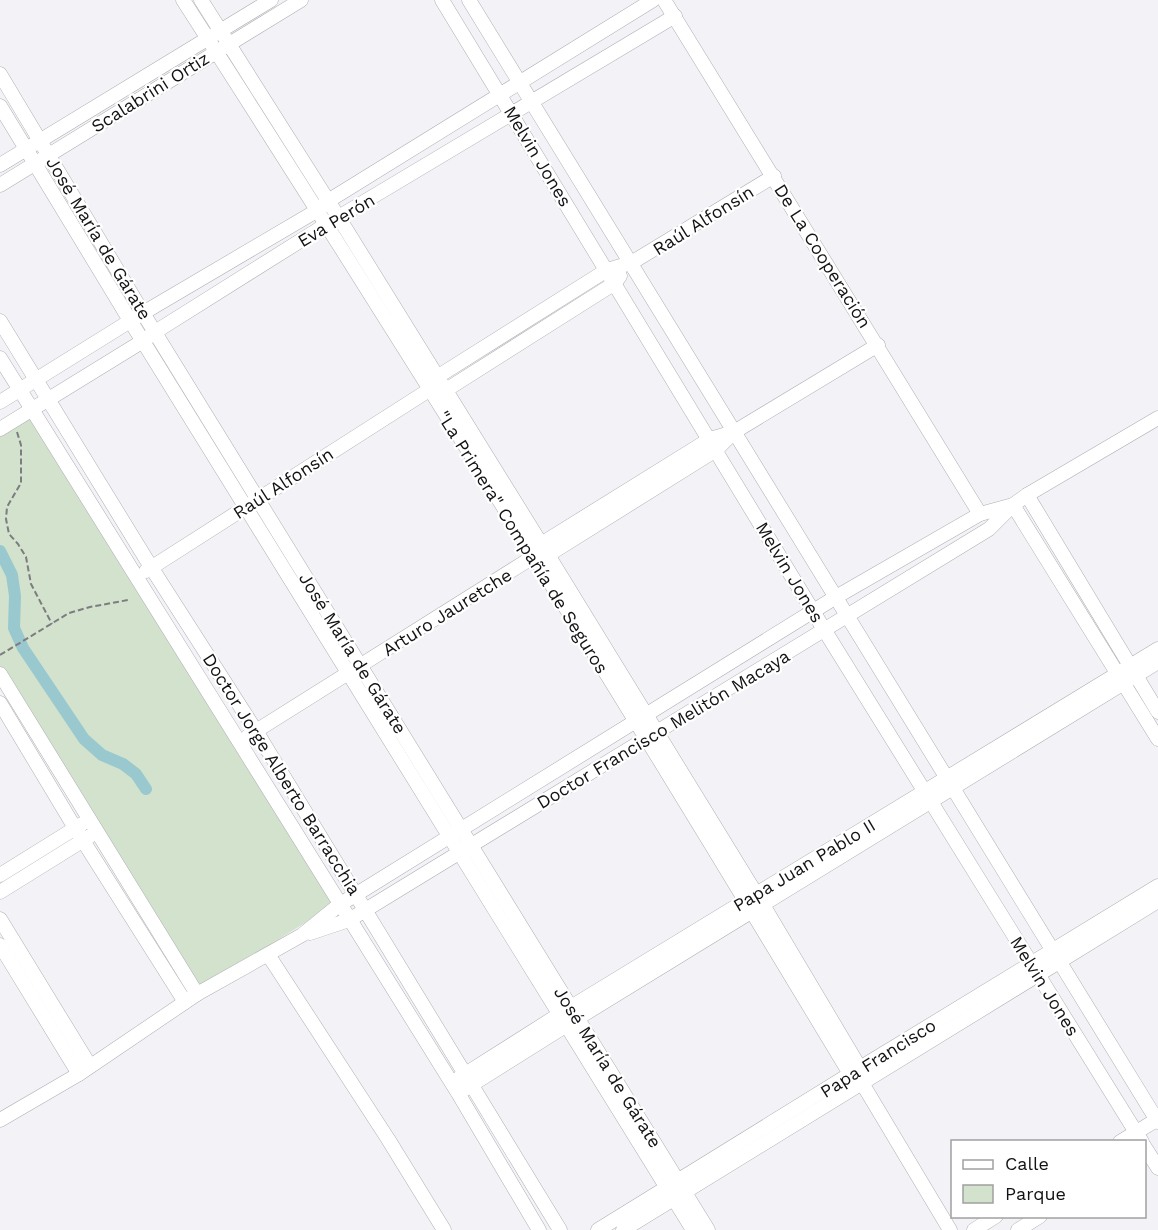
<svg xmlns="http://www.w3.org/2000/svg" width="1158" height="1230" viewBox="0 0 1158 1230" font-family="'Work Sans',sans-serif">
	<style>
		.green { fill: #d2e2cd }
		.lines { fill: none; stroke-linecap: round; stroke-linejoin: round }
		.canal { stroke: #99c9cf; stroke-width: 12 }
		.street-casing { stroke: #b0afb3; stroke-width: 15 }
		.path { stroke: #7d7c80; stroke-width: 2; stroke-dasharray: 6 3; stroke-linecap: butt }
		.street { stroke: #fff; stroke-width: 14 }
		.labels { text-anchor: middle; dominant-baseline: central; stroke-width: 4.5; stroke-linejoin: round; paint-order: stroke }
		.street-label { font-size: 18px; fill: #121214; stroke: #fff }
	</style>
	<rect width="100%" height="100%" fill="#f3f2f7"/>
	<polygon class="green" points="31,414 335,904 198,990 0,666 0,432"/>
	<g class="lines">
		<polyline class="canal" points="0,551 12,575 15,596 14,628 23,648 84,739 102,755 123,764 136,774 146,789"/>
		<g class="street-casing">
			<g id="street">
				<path d="M 183,0 C 411,355 633,713 850,1074 L 862,1083"/>
				<polyline points="201,0 339,218 548,555 763,905 860,1068 862,1083 950,1230"/>
				<polyline points="442,0 825,631 1142,1142"/>
				<polyline points="469,0 1158,1122"/>
				<polyline points="664,0 980,514"/>
				<polyline points="0,74 143,313 708,1230"/>
				<polyline points="0,106 131,322 693,1230"/>
				<polyline points="0,165 271,0"/>
				<polyline points="0,185 301,0"/>
				<polyline points="0,321 151,567 256,731 560,1230"/>
				<polyline points="0,358 458,1093 539,1230"/>
				<polyline points="437,390 446,390 615,283 620,276"/>
				<polyline points="0,402 143,313 318,210 328,201 653,0"/>
				<polyline points="0,429 143,341 155,332 327,224 675,16"/>
				<polyline points="1027,495 1158,712"/>
				<polyline points="1013,505 1158,739"/>
				<polyline points="537,551 541,544 710,439 734,432 878,345"/>
				<polyline points="146,571 429,390 437,377 607,270 631,263 774,176"/>
				<polyline points="0,674 197,994"/>
				<polyline points="0,703 75,828 185,1002"/>
				<polyline points="248,736 533,557 548,555 716,450 734,432"/>
				<polyline points="0,875 82,824"/>
				<polyline points="0,892 90,836"/>
				<polyline points="0,919 90,1066"/>
				<polyline points="310,933 349,920 989,529 1013,505 1027,495 1158,418"/>
				<polyline points="0,945 79,1074"/>
				<polyline points="269,956 388,1139 444,1230"/>
				<polyline points="459,1078 571,1007 1158,649"/>
				<polyline points="465,1089 578,1018 1158,662"/>
				<polyline points="0,1120 79,1074 197,994 302,935 339,905 836,597 980,514 1013,505"/>
				<polyline points="1120,1142 1158,1119"/>
				<polyline points="1144,1146 1158,1168"/>
				<polyline points="598,1230 860,1068 1158,886"/>
				<polyline points="623,1230 1158,901"/>
				<polyline points="974,1230 996,1216"/>
				<polyline points="1018,1230 1040,1216"/>
			</g>
		</g>
		<g class="path">
			<polyline points="17,432 21,445 21,483 7,507 6,519 9,534 18,544 26,557 31,584 52,624"/>
			<polyline points="0,655 69,613 90,607 128,600"/>
		</g>
		<use href="#street" class="street"/>
	</g>
	<g class="labels">
		<g class="street-label">
			<text transform="translate(150 92) rotate(-32)">Scalabrini Ortiz</text>
			<text transform="translate(538 156) rotate(59)">Melvin Jones</text>
			<text transform="translate(336 220) rotate(-31)">Eva Perón</text>
			<text transform="translate(703 220) rotate(-32)">Raúl Alfonsín</text>
			<text transform="translate(99 238) rotate(59)">José María de Gárate</text>
			<text transform="translate(823 256) rotate(58)">De La Cooperación</text>
			<text transform="translate(283 483) rotate(-33)">Raúl Alfonsín</text>
			<text transform="translate(523 542) rotate(58)">"La Primera" Compañía de Seguros</text>
			<text transform="translate(790 572) rotate(59)">Melvin Jones</text>
			<text transform="translate(447 612) rotate(-32)">Arturo Jauretche</text>
			<text transform="translate(353 653) rotate(58)">José María de Gárate</text>
			<text transform="translate(663 729) rotate(-31)">Doctor Francisco Melitón Macaya</text>
			<text transform="translate(282 774) rotate(58)">Doctor Jorge Alberto Barracchia</text>
			<text transform="translate(804 865) rotate(-31)">Papa Juan Pablo II</text>
			<text transform="translate(1045 986) rotate(58)">Melvin Jones</text>
			<text transform="translate(878 1058) rotate(-32)">Papa Francisco</text>
			<text transform="translate(608 1067) rotate(58)">José María de Gárate</text>
		</g>
	</g>
	<rect x="951" y="1140" width="195" height="78" fill="#ffffff" stroke="#a0a0a1" stroke-width="1.5"/>
	<rect x="963" y="1160" width="30" height="9" fill="#ffffff" stroke="#a0a0a1" stroke-width="1.5"/>
	<text x="1005" y="1170" font-size="18" fill="#121214">Calle</text>
	<rect x="963" y="1185" width="30" height="18" fill="#d2e2cd" stroke="#a0a0a1" stroke-width="1.5"/>
	<text x="1005" y="1200" font-size="18" fill="#121214">Parque</text>
</svg>
